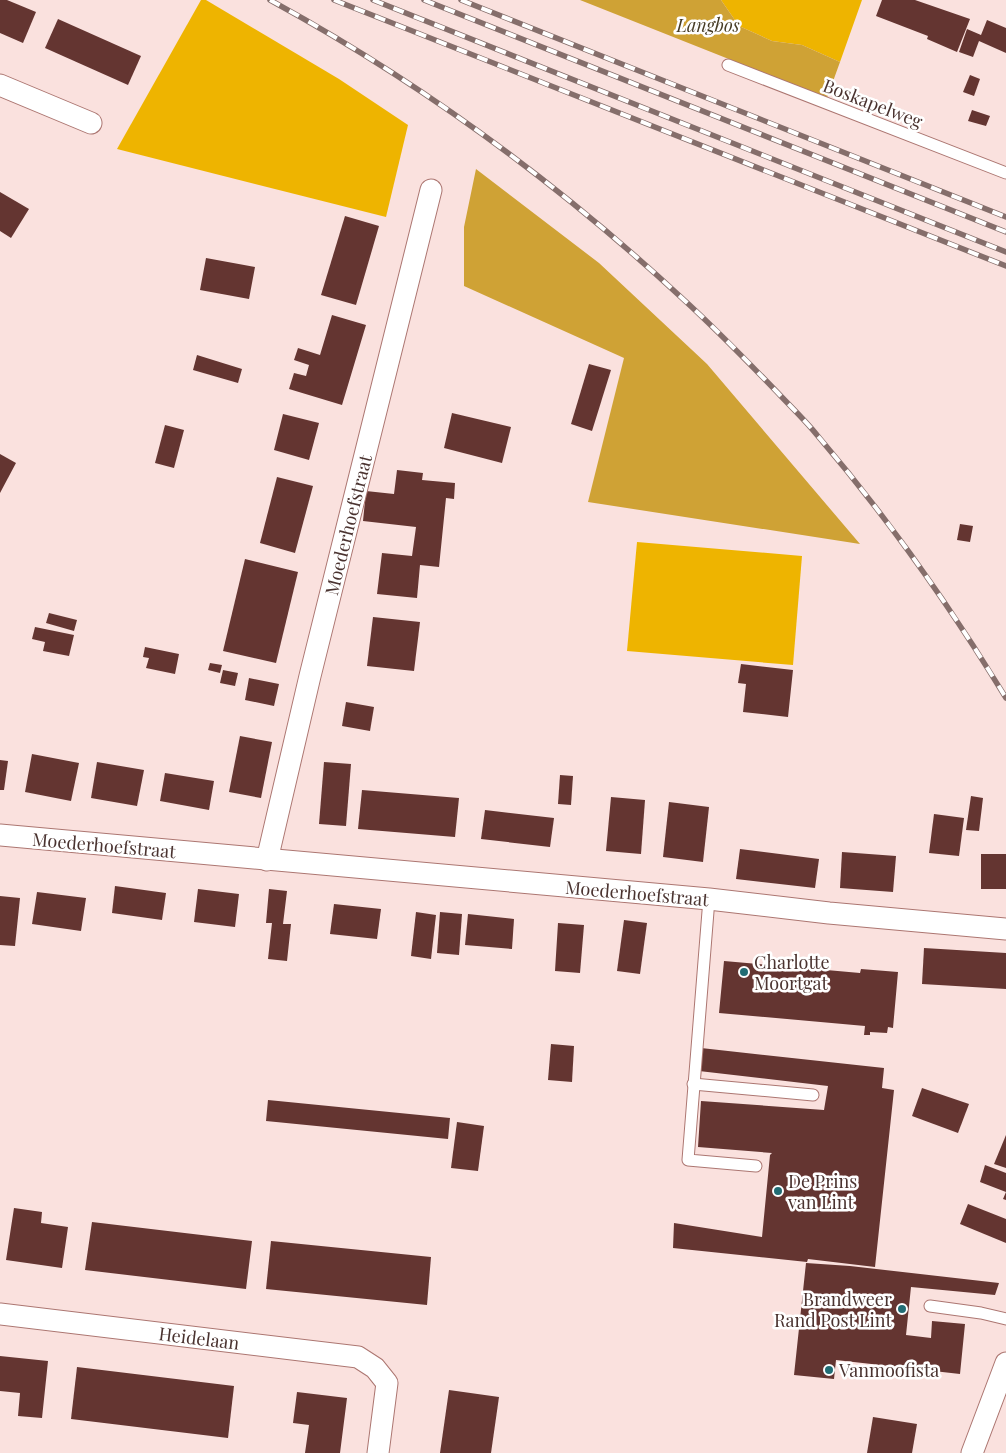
<svg xmlns="http://www.w3.org/2000/svg" width="1006" height="1453" viewBox="0 0 1006 1453" font-family="'Playfair Display',serif">
	<style>
		.green { fill: #eeb400 }
		.forest { fill: #cfa235 }
		.building { fill: #643531 }
		.lines { fill: none; stroke-linecap: round; stroke-linejoin: round }
		.service-casing { stroke: #ac7671; stroke-width: 13 }
		.minor-casing { stroke: #ac7671; stroke-width: 23 }
		.service { stroke: #fff; stroke-width: 11 }
		.minor { stroke: #fff; stroke-width: 21 }
		.rail-casing { stroke: #856e6b; stroke-width: 5.5 }
		.rail { stroke: #fff; stroke-width: 4; stroke-dasharray: 11; stroke-linecap: butt }
		.poi-dot { fill: #216c74; stroke: #fff; stroke-width: 2 }
		.labels { text-anchor: middle; dominant-baseline: central; stroke-width: 5; stroke-linejoin: round; paint-order: stroke }
		.park-label { font-size: 18px; font-style: italic; fill: #473c25; stroke: #fff }
		.street-label { font-size: 18px; fill: #4a3330; stroke: #fff }
		.poi-label { font-size: 18px; fill: #4a3330; stroke: #fff; text-anchor: start }
	</style>
	<rect width="100%" height="100%" fill="#fae1de"/>
	<g class="green">
		<polygon points="201,0 206,0 339,79 408,125 386,217 117,149"/>
		<polygon points="721,0 862,0 840,62 802,45 772,41 739,26"/>
		<polygon points="637,542 802,556 793,665 627,651"/>
	</g>
	<g class="forest">
		<polygon points="580,0 721,0 739,26 772,41 802,45 840,62 827,98"/>
		<polygon points="476,169 599,263 707,364 860,544 588,502 624,358 464,286 464,227"/>
	</g>
	<g class="building">
		<polygon points="0,0 7,0 36,12 23,43 0,33"/>
		<polygon points="882,0 915,0 970,19 957,52 927,39 928,36 876,16"/>
		<polygon points="58,19 141,56 128,85 45,48"/>
		<polygon points="987,20 1006,28 1006,53 979,41 973,57 959,52 967,29 981,35"/>
		<polygon points="970,75 980,79 974,96 963,92"/>
		<polygon points="972,110 990,116 986,126 968,121"/>
		<polygon points="0,192 29,209 11,238 0,231"/>
		<polygon points="345,216 379,226 356,305 321,295"/>
		<polygon points="206,258 255,267 249,299 200,290"/>
		<polygon points="332,315 366,325 342,405 289,389 294,373 306,376 309,365 294,360 298,348 320,355"/>
		<polygon points="197,355 242,369 238,383 193,370"/>
		<polygon points="589,364 611,370 592,431 571,424"/>
		<polygon points="452,413 511,427 502,463 444,448"/>
		<polygon points="283,414 319,423 309,460 274,450"/>
		<polygon points="165,425 184,430 174,468 155,463"/>
		<polygon points="0,454 16,463 0,493"/>
		<polygon points="397,470 423,473 422,480 455,483 454,499 446,498 439,567 420,565 417,598 377,594 382,553 412,556 416,527 363,521 366,491 394,494"/>
		<polygon points="277,477 313,486 295,553 260,543"/>
		<polygon points="960,524 973,526 970,542 957,540"/>
		<polygon points="245,559 298,572 276,663 223,651"/>
		<polygon points="49,613 77,620 74,631 46,623"/>
		<polygon points="373,617 420,622 414,671 367,666"/>
		<polygon points="35,627 74,635 69,656 43,651 45,642 32,639"/>
		<polygon points="145,647 179,654 175,674 146,668 149,658 143,657"/>
		<polygon points="210,663 222,665 220,673 208,670"/>
		<polygon points="741,664 793,670 788,717 743,712 746,684 738,683"/>
		<polygon points="223,670 238,673 235,686 220,683"/>
		<polygon points="249,678 279,684 274,706 245,700"/>
		<polygon points="346,702 374,707 370,731 342,726"/>
		<polygon points="240,736 272,742 261,798 229,792"/>
		<polygon points="32,754 79,763 71,801 25,792"/>
		<polygon points="0,760 8,761 4,790 0,790"/>
		<polygon points="97,762 144,770 137,806 91,798"/>
		<polygon points="324,762 351,764 346,826 319,824"/>
		<polygon points="165,773 214,781 209,810 160,801"/>
		<polygon points="560,775 573,776 571,805 558,804"/>
		<polygon points="362,790 459,798 455,837 358,829"/>
		<polygon points="971,796 983,798 979,831 966,830"/>
		<polygon points="611,797 645,800 641,854 606,851"/>
		<polygon points="669,802 709,807 703,862 663,857"/>
		<polygon points="485,810 554,818 550,847 481,839"/>
		<polygon points="934,814 964,818 959,856 929,853"/>
		<polygon points="740,849 819,859 815,888 736,879"/>
		<polygon points="842,852 896,856 893,892 840,888"/>
		<rect x="981" y="854" width="25" height="35"/>
		<polygon points="115,886 166,893 162,920 112,913"/>
		<polygon points="198,889 239,894 235,927 194,922"/>
		<polygon points="269,889 287,891 283,924 291,924 287,961 268,959 272,923 266,923"/>
		<polygon points="37,892 86,898 81,931 32,924"/>
		<polygon points="0,896 20,898 15,946 0,945"/>
		<polygon points="334,904 381,909 377,939 330,934"/>
		<polygon points="416,912 436,915 431,959 411,956"/>
		<polygon points="440,912 462,914 459,955 437,953"/>
		<polygon points="468,914 514,919 512,949 465,945"/>
		<polygon points="624,920 647,923 640,974 617,971"/>
		<polygon points="558,923 584,925 580,973 555,971"/>
		<polygon points="924,948 1006,953 1006,989 922,984"/>
		<polygon points="724,961 860,973 861,969 898,972 893,1028 888,1027 887,1033 870,1032 870,1035 864,1035 865,1026 719,1013"/>
		<polygon points="551,1044 574,1046 572,1082 548,1080"/>
		<polygon points="701,1048 884,1068 882,1088 894,1090 875,1267 808,1259 807,1262 673,1248 674,1223 762,1237 770,1155 772,1153 698,1147 701,1101 824,1110 828,1086 699,1071"/>
		<polygon points="922,1088 969,1104 958,1133 912,1116"/>
		<polygon points="268,1100 450,1118 448,1139 266,1121"/>
		<polygon points="457,1122 484,1126 478,1171 451,1168"/>
		<polygon points="1006,1135 1006,1168 994,1164"/>
		<polygon points="985,1165 1006,1173 1006,1200 1003,1199 1006,1192 980,1182"/>
		<polygon points="968,1204 1006,1219 1006,1243 960,1224"/>
		<polygon points="14,1208 42,1212 41,1223 68,1227 62,1268 6,1260"/>
		<polygon points="92,1222 252,1241 246,1289 85,1270"/>
		<polygon points="271,1241 431,1257 427,1305 266,1289"/>
		<polygon points="806,1263 850,1266 999,1283 995,1295 911,1287 906,1335 931,1338 932,1321 965,1324 960,1374 836,1360 834,1379 794,1375"/>
		<polygon points="0,1356 48,1361 42,1418 18,1416 20,1393 0,1391"/>
		<polygon points="77,1367 234,1386 228,1438 71,1419"/>
		<polygon points="449,1390 499,1397 491,1453 440,1453"/>
		<polygon points="297,1392 347,1398 340,1453 305,1453 309,1425 293,1423"/>
		<polygon points="873,1417 917,1424 912,1453 867,1453"/>
	</g>
	<g class="lines">
		<g class="service-casing">
			<g id="service">
				<polyline points="728,65 1006,173"/>
				<polyline points="709,899 688,1160 756,1166"/>
				<polyline points="693,1084 813,1095"/>
				<polyline points="930,1306 981,1313 1006,1319"/>
			</g>
		</g>
		<g class="minor-casing">
			<g id="minor">
				<polyline points="0,85 91,123"/>
				<polyline points="0,835 709,899 829,913 1006,929"/>
				<polyline points="267,860 310,676 431,190"/>
				<polyline points="0,1314 358,1357 375,1368 387,1383 378,1453"/>
				<polyline points="972,1453 1006,1363"/>
			</g>
		</g>
		<use href="#service" class="service"/>
		<use href="#minor" class="minor"/>
		<g class="rail-casing">
			<g id="rail">
				<path d="M 270,0 C 420,82 558,183 683,299 C 716,329 747,361 778,393 C 791,407 805,420 817,435 C 887,517 950,606 1006,698"/>
				<polyline points="334,0 1006,266"/>
				<polyline points="373,0 1006,252"/>
				<polyline points="424,0 1006,232"/>
				<polyline points="461,0 1006,217"/>
			</g>
		</g>
		<use href="#rail" class="rail"/>
	</g>
	<g class="poi-dot">
		<circle cx="744" cy="972" r="5"/>
		<circle cx="778" cy="1191" r="5"/>
		<circle cx="902" cy="1309" r="5"/>
		<circle cx="829" cy="1370" r="5"/>
	</g>
	<g class="labels">
		<g class="park-label">
			<text x="708" y="25">Langbos</text>
		</g>
		<g class="street-label">
			<text transform="translate(873 103) rotate(21)">Boskapelweg</text>
			<text transform="translate(348 525) rotate(-76)">Moederhoefstraat</text>
			<text transform="translate(104 845) rotate(5)">Moederhoefstraat</text>
			<text transform="translate(637 893) rotate(5)">Moederhoefstraat</text>
			<text transform="translate(199 1338) rotate(7)">Heidelaan</text>
		</g>
		<g class="poi-label">
			<text x="754" y="962">Charlotte<tspan x="754" dy="21">Moortgat</tspan></text>
			<text x="788" y="1181">De Prins<tspan x="788" dy="21">van Lint</tspan></text>
			<text x="892" y="1299" text-anchor="end">Brandweer<tspan x="892" dy="21">Rand Post Lint</tspan></text>
			<text x="839" y="1370">Vanmoofista</text>
		</g>
	</g>
</svg>
